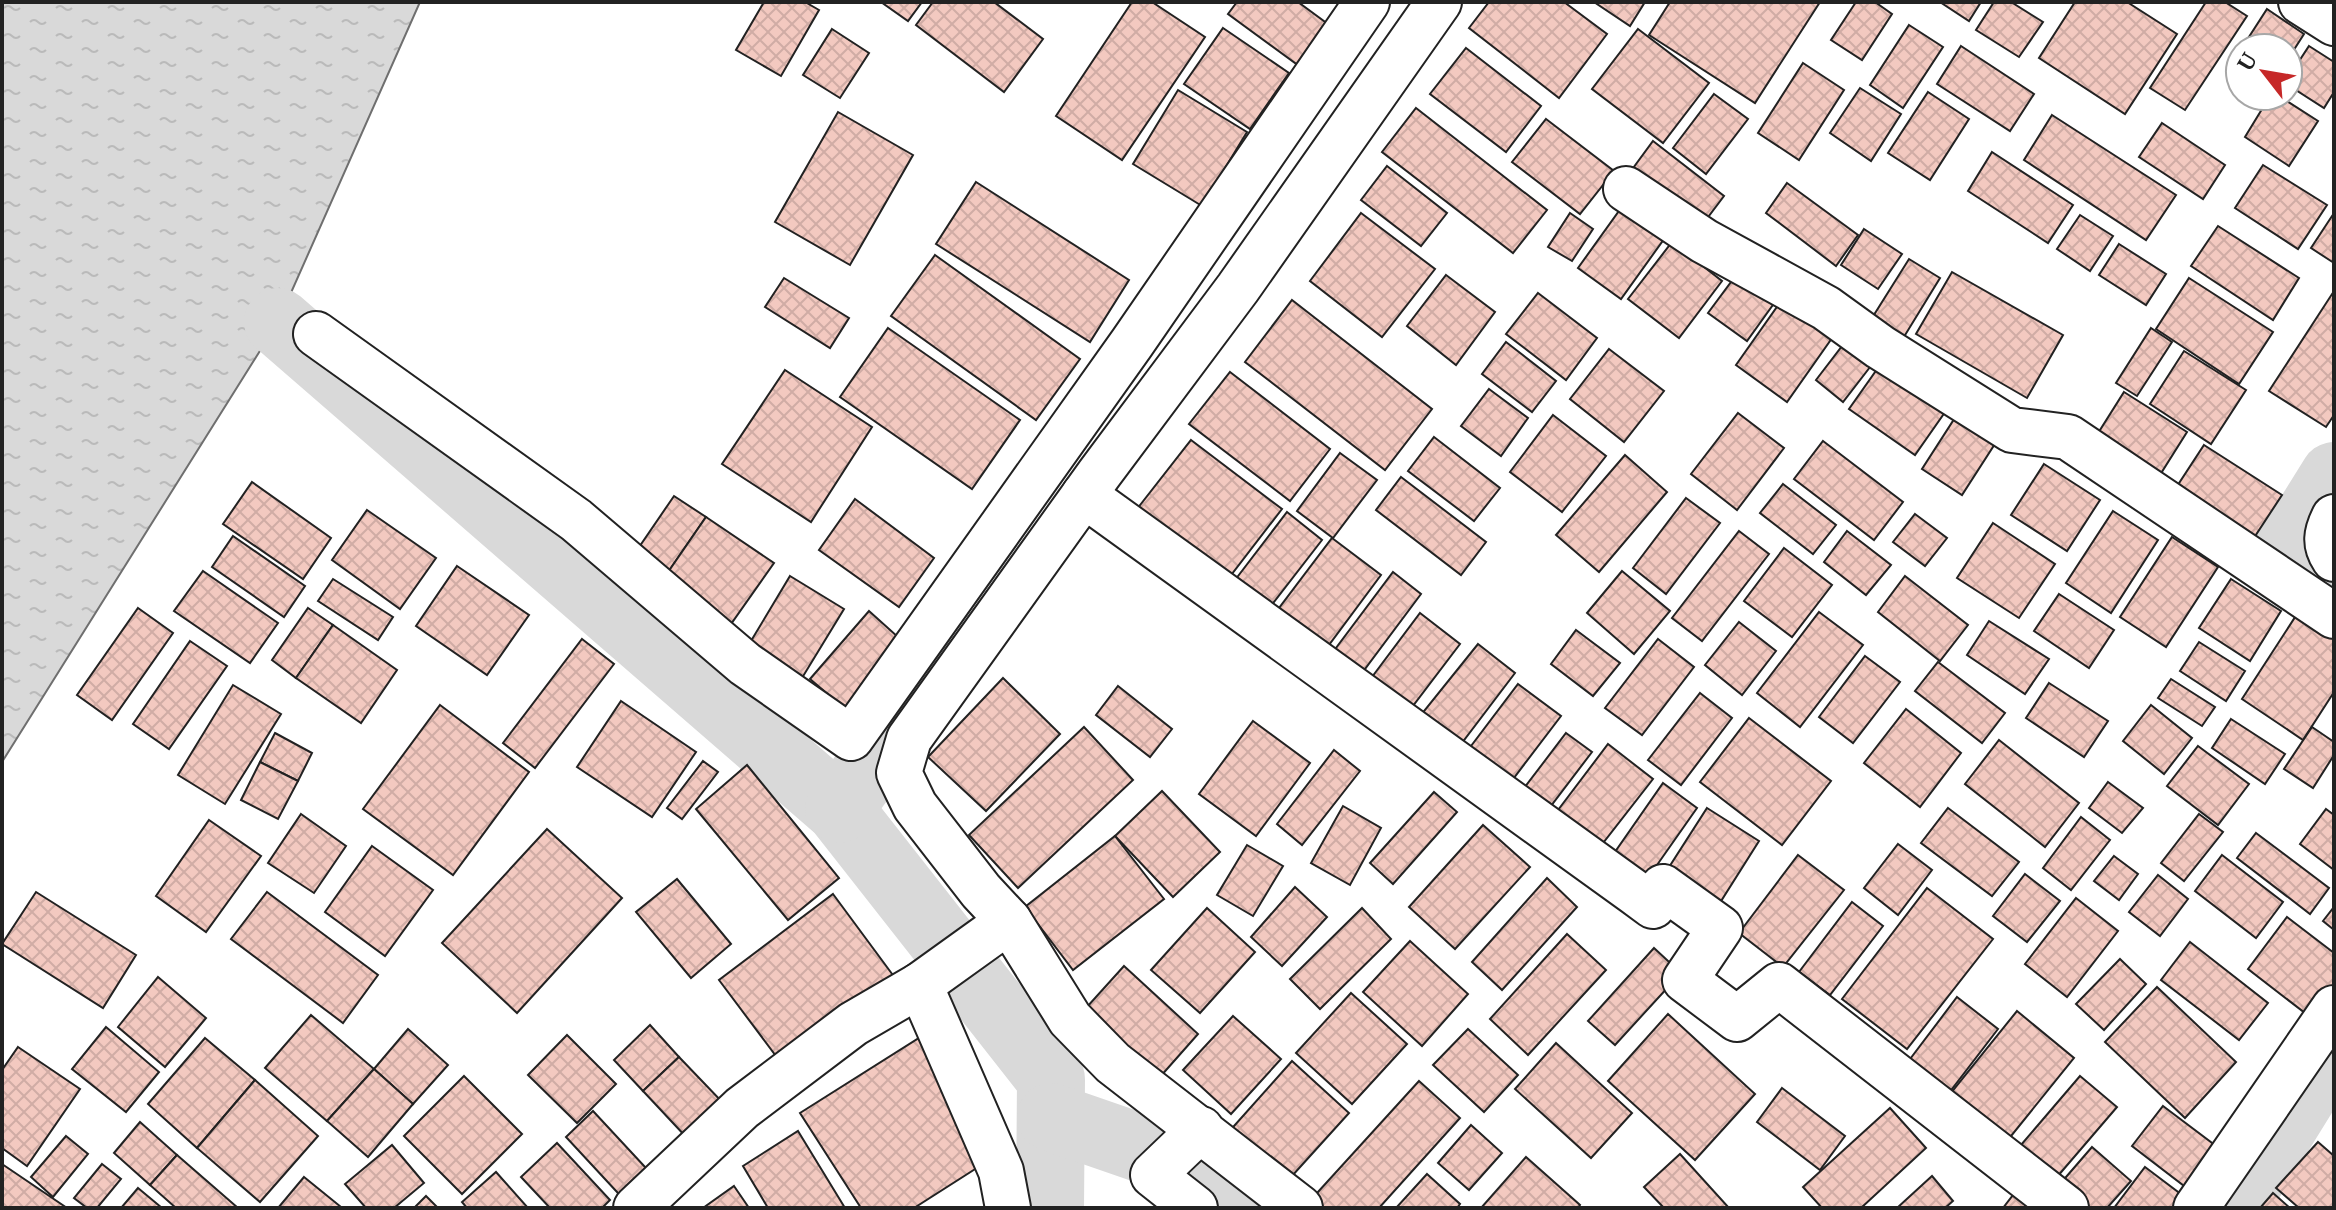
<svg xmlns="http://www.w3.org/2000/svg" width="2336" height="1210" viewBox="0 0 2336 1210" font-family="'PT Serif',serif">
	<style>
		.water { fill: url(#water-ripples); stroke: #6f6f6f; stroke-width: 2 }
		.lines { fill: none; stroke-linecap: round; stroke-linejoin: round }
		.canal { stroke: #d9d9d9; stroke-width: 68 }
		.building { fill: url(#building-cross-hatch); stroke: #222; stroke-width: 2 }
		.minor-casing { stroke: #222; stroke-width: 48 }
		.minor { stroke: #fff; stroke-width: 44 }
	</style>
	<defs>
		<pattern id="water-ripples" width="26" height="14" patternUnits="userSpaceOnUse" patternTransform="scale(2)"><rect width="26" height="14" fill="#d9d9d9"/><path d="M2 4q2-2 4 0t4 0M15 11q2-2 4 0t4 0" fill="none" stroke="#bababa"/></pattern>
		<pattern id="building-cross-hatch" width="8" height="8" patternUnits="userSpaceOnUse" patternTransform="scale(2)"><rect width="8" height="8" fill="#f3c9c0"/><path d="M0 0l8 8M0 8l8-8" fill="none" stroke="#d0aca5"/></pattern>
	</defs>
	<rect width="100%" height="100%" fill="#fff"/>
	<polygon class="water" points="2,2 420,2 278,322 2,762"/>
	<g class="lines">
		<g class="canal">
			<polyline points="278,322 839,809 1051,1079 1050,1208"/>
			<polyline points="2334,476 2283,558 2334,596"/>
			<polyline points="839,809 938,672"/>
			<polyline points="1051,1117 1158,1154 1239,1208"/>
			<polyline points="2233,1208 2334,1045"/>
		</g>
	</g>
	<g class="building">
		<polygon points="764,2 805,2 819,10 781,76 736,50"/>
		<polygon points="881,2 922,2 908,21"/>
		<polygon points="933,2 994,2 1043,39 1004,92 916,25"/>
		<polygon points="1132,2 1152,2 1205,37 1122,160 1056,116"/>
		<polygon points="1237,2 1298,2 1336,30 1306,71 1228,14"/>
		<polygon points="1489,2 1564,2 1607,34 1559,98 1469,28"/>
		<polygon points="1594,2 1645,2 1630,26"/>
		<polygon points="1670,2 1820,2 1755,103 1649,35"/>
		<polygon points="1856,2 1875,2 1892,14 1862,60 1831,40"/>
		<polygon points="1940,2 1981,2 1969,21"/>
		<polygon points="1994,2 2011,2 2043,22 2019,57 1976,30"/>
		<polygon points="2075,2 2127,2 2177,34 2125,114 2039,58"/>
		<polygon points="2206,2 2225,2 2247,16 2185,110 2150,88"/>
		<polygon points="2267,9 2304,34 2288,59 2288,48 2259,48 2247,40"/>
		<polygon points="1909,25 1943,47 1903,108 1870,85"/>
		<polygon points="1223,28 1289,73 1250,129 1184,84"/>
		<polygon points="832,29 869,53 840,98 803,75"/>
		<polygon points="1638,29 1709,83 1663,143 1592,89"/>
		<polygon points="1961,46 2034,94 2010,131 1937,84"/>
		<polygon points="2309,46 2334,62 2334,92 2324,108 2288,85 2288,78"/>
		<polygon points="1466,48 1541,106 1506,152 1430,94"/>
		<polygon points="1803,63 1844,90 1799,160 1758,133"/>
		<polygon points="1860,88 1901,114 1871,161 1830,133"/>
		<polygon points="1178,90 1247,132 1202,206 1133,164"/>
		<polygon points="1928,92 1969,119 1930,180 1888,153"/>
		<polygon points="1714,94 1748,119 1706,174 1673,148"/>
		<polygon points="2270,96 2279,96 2318,121 2289,166 2245,137"/>
		<polygon points="1416,108 1547,210 1513,253 1382,152"/>
		<polygon points="838,112 913,155 850,265 775,222"/>
		<polygon points="2052,115 2176,195 2146,240 2024,160"/>
		<polygon points="1546,119 1614,171 1580,214 1512,162"/>
		<polygon points="2162,123 2225,165 2203,199 2139,157"/>
		<polygon points="1653,141 1724,196 1699,229 1628,175"/>
		<polygon points="1992,152 2073,205 2048,243 1968,191"/>
		<polygon points="2263,165 2327,205 2298,249 2235,208"/>
		<polygon points="1387,166 1447,213 1421,246 1361,200"/>
		<polygon points="976,182 1129,280 1090,342 936,244"/>
		<polygon points="1787,183 1858,235 1836,266 1766,213"/>
		<polygon points="1629,197 1672,228 1621,299 1578,268"/>
		<polygon points="1361,213 1435,269 1382,337 1310,281"/>
		<polygon points="1570,213 1593,229 1572,261 1548,247"/>
		<polygon points="2334,213 2334,263 2311,248"/>
		<polygon points="2080,215 2113,236 2090,271 2057,249"/>
		<polygon points="2218,226 2299,278 2273,320 2191,266"/>
		<polygon points="1864,229 1902,254 1878,289 1841,265"/>
		<polygon points="1672,242 1722,281 1679,338 1628,299"/>
		<polygon points="2119,244 2166,274 2146,305 2099,275"/>
		<polygon points="935,255 1080,359 1036,420 891,316"/>
		<polygon points="1909,259 1940,278 1899,345 1867,326"/>
		<polygon points="1952,272 2063,335 2027,398 1916,334"/>
		<polygon points="1737,274 1775,302 1747,341 1708,313"/>
		<polygon points="1446,275 1495,312 1456,365 1407,326"/>
		<polygon points="784,278 849,318 830,348 765,307"/>
		<polygon points="2189,278 2273,332 2239,384 2156,329"/>
		<polygon points="2334,291 2334,415 2326,427 2269,391"/>
		<polygon points="1538,293 1597,338 1566,380 1506,334"/>
		<polygon points="1786,294 1837,331 1787,402 1736,365"/>
		<polygon points="1292,300 1432,409 1385,470 1245,362"/>
		<polygon points="888,328 1020,420 972,489 840,397"/>
		<polygon points="2151,328 2172,342 2137,396 2116,383"/>
		<polygon points="1849,337 1877,358 1843,402 1816,380"/>
		<polygon points="1506,342 1556,381 1532,412 1482,374"/>
		<polygon points="1609,349 1664,391 1624,442 1570,399"/>
		<polygon points="2184,351 2246,390 2211,444 2150,404"/>
		<polygon points="1885,358 1950,405 1915,455 1849,409"/>
		<polygon points="785,370 872,427 811,522 722,464"/>
		<polygon points="1230,372 1330,449 1290,501 1189,424"/>
		<polygon points="1489,389 1528,418 1501,456 1461,426"/>
		<polygon points="2124,392 2187,432 2158,478 2095,438"/>
		<polygon points="1960,410 2000,436 1962,495 1922,469"/>
		<polygon points="1738,413 1784,448 1737,510 1691,474"/>
		<polygon points="1553,415 1606,456 1562,512 1510,472"/>
		<polygon points="1434,437 1500,488 1474,521 1408,471"/>
		<polygon points="1191,440 1282,509 1228,579 1137,509"/>
		<polygon points="1823,441 1903,502 1874,540 1794,479"/>
		<polygon points="2204,445 2282,495 2248,547 2170,497"/>
		<polygon points="1340,453 1377,480 1333,538 1297,511"/>
		<polygon points="1625,455 1667,492 1599,572 1556,535"/>
		<polygon points="2044,464 2100,500 2067,551 2011,515"/>
		<polygon points="1401,477 1486,542 1461,575 1376,510"/>
		<polygon points="252,482 331,538 303,579 223,524"/>
		<polygon points="1783,484 1836,525 1813,554 1760,513"/>
		<polygon points="674,496 706,517 664,578 633,556"/>
		<polygon points="1686,498 1720,523 1666,594 1633,568"/>
		<polygon points="855,499 934,558 899,607 819,550"/>
		<polygon points="367,510 436,558 400,609 332,560"/>
		<polygon points="2113,511 2158,540 2111,613 2066,583"/>
		<polygon points="1287,512 1322,540 1267,611 1232,584"/>
		<polygon points="1915,514 1947,538 1925,566 1893,542"/>
		<polygon points="706,517 774,563 731,624 664,578"/>
		<polygon points="1993,523 2055,564 2019,618 1957,578"/>
		<polygon points="1739,531 1769,554 1702,641 1672,618"/>
		<polygon points="1847,531 1891,565 1866,595 1824,562"/>
		<polygon points="233,536 305,586 284,617 212,567"/>
		<polygon points="2172,537 2218,567 2166,647 2120,617"/>
		<polygon points="1332,538 1381,575 1320,657 1270,620"/>
		<polygon points="1784,548 1832,585 1792,637 1744,601"/>
		<polygon points="457,566 529,615 487,675 416,626"/>
		<polygon points="203,571 278,623 250,663 174,611"/>
		<polygon points="1622,571 1670,611 1634,654 1587,613"/>
		<polygon points="1393,572 1421,594 1353,685 1324,664"/>
		<polygon points="790,576 844,609 802,678 748,646"/>
		<polygon points="1905,576 1968,625 1940,661 1878,612"/>
		<polygon points="333,579 393,617 378,640 318,601"/>
		<polygon points="2231,579 2281,611 2250,661 2199,628"/>
		<polygon points="2059,594 2114,630 2089,668 2034,631"/>
		<polygon points="138,608 173,633 112,720 77,695"/>
		<polygon points="308,608 333,625 296,678 272,660"/>
		<polygon points="869,611 908,646 850,713 810,679"/>
		<polygon points="2299,611 2334,634 2334,692 2303,740 2242,699"/>
		<polygon points="1819,612 1863,645 1800,727 1757,693"/>
		<polygon points="1420,613 1460,644 1406,715 1366,685"/>
		<polygon points="1989,621 2049,659 2025,694 1967,655"/>
		<polygon points="1739,622 1776,651 1742,695 1705,665"/>
		<polygon points="333,625 397,670 361,723 296,678"/>
		<polygon points="1576,630 1620,663 1593,696 1551,664"/>
		<polygon points="582,639 614,664 535,768 503,743"/>
		<polygon points="1658,639 1694,667 1642,735 1605,708"/>
		<polygon points="190,641 227,666 169,749 133,724"/>
		<polygon points="2199,642 2245,671 2226,701 2180,671"/>
		<polygon points="1478,644 1515,673 1455,752 1416,721"/>
		<polygon points="1865,656 1900,682 1853,743 1819,717"/>
		<polygon points="1938,662 2005,713 1982,743 1915,691"/>
		<polygon points="1003,678 1060,734 986,811 928,757"/>
		<polygon points="2171,679 2215,707 2202,726 2158,698"/>
		<polygon points="2049,683 2108,721 2084,757 2026,718"/>
		<polygon points="1518,684 1561,716 1507,787 1465,754"/>
		<polygon points="233,685 281,714 225,804 178,775"/>
		<polygon points="1118,686 1172,729 1150,757 1096,715"/>
		<polygon points="1700,693 1732,718 1681,785 1648,760"/>
		<polygon points="621,701 696,752 652,817 577,767"/>
		<polygon points="440,705 529,772 453,875 363,809"/>
		<polygon points="2151,705 2192,738 2164,774 2123,741"/>
		<polygon points="1906,709 1961,753 1920,807 1864,763"/>
		<polygon points="1749,718 1831,781 1782,845 1700,782"/>
		<polygon points="2231,719 2285,754 2265,784 2212,748"/>
		<polygon points="1253,721 1310,763 1256,836 1199,794"/>
		<polygon points="1084,727 1133,780 1018,888 969,835"/>
		<polygon points="2312,727 2334,742 2334,755 2313,788 2284,769"/>
		<polygon points="275,733 312,753 298,781 260,762"/>
		<polygon points="1566,733 1592,752 1541,819 1515,800"/>
		<polygon points="1999,740 2079,803 2045,847 1965,784"/>
		<polygon points="1608,744 1653,779 1596,852 1552,818"/>
		<polygon points="2198,746 2249,784 2218,825 2167,786"/>
		<polygon points="1334,750 1360,771 1302,845 1277,824"/>
		<polygon points="703,761 718,772 682,819 667,808"/>
		<polygon points="260,762 298,781 278,819 241,800"/>
		<polygon points="747,765 839,878 788,920 696,809"/>
		<polygon points="2108,782 2143,808 2122,833 2089,808"/>
		<polygon points="1663,783 1697,808 1643,885 1608,862"/>
		<polygon points="1162,791 1220,852 1173,897 1115,836"/>
		<polygon points="1434,792 1457,812 1393,884 1370,863"/>
		<polygon points="1343,806 1381,828 1350,885 1311,863"/>
		<polygon points="1707,808 1759,841 1716,909 1664,875"/>
		<polygon points="1948,808 2019,862 1992,896 1921,843"/>
		<polygon points="2326,809 2334,815 2334,870 2300,844"/>
		<polygon points="301,814 346,846 314,893 268,863"/>
		<polygon points="2199,814 2223,832 2184,881 2161,863"/>
		<polygon points="2081,817 2110,840 2071,890 2043,868"/>
		<polygon points="209,820 261,856 206,932 156,896"/>
		<polygon points="1483,825 1530,867 1455,949 1409,907"/>
		<polygon points="547,829 622,898 517,1013 442,943"/>
		<polygon points="2256,833 2329,888 2310,914 2237,858"/>
		<polygon points="1115,836 1164,899 1073,970 1025,907"/>
		<polygon points="1898,844 1932,870 1898,915 1864,888"/>
		<polygon points="1247,845 1283,866 1253,916 1217,895"/>
		<polygon points="372,846 433,890 385,956 325,912"/>
		<polygon points="1798,855 1844,890 1783,967 1739,933"/>
		<polygon points="2222,855 2283,902 2256,938 2195,891"/>
		<polygon points="2114,856 2138,874 2119,900 2094,881"/>
		<polygon points="2025,874 2060,901 2027,942 1993,916"/>
		<polygon points="2158,875 2188,899 2160,936 2129,912"/>
		<polygon points="1547,878 1577,907 1502,990 1472,962"/>
		<polygon points="677,879 731,944 691,978 636,912"/>
		<polygon points="1295,887 1327,917 1282,966 1251,937"/>
		<polygon points="1927,888 1993,939 1907,1049 1842,999"/>
		<polygon points="36,892 136,955 103,1008 2,944"/>
		<polygon points="267,892 378,975 343,1023 231,939"/>
		<polygon points="833,894 898,982 785,1068 719,980"/>
		<polygon points="2076,898 2118,931 2067,997 2025,964"/>
		<polygon points="1852,902 1883,926 1830,995 1799,972"/>
		<polygon points="2334,907 2334,930 2323,921"/>
		<polygon points="1207,908 1255,952 1200,1013 1151,970"/>
		<polygon points="1362,908 1391,939 1320,1009 1290,979"/>
		<polygon points="2287,917 2334,953 2334,994 2314,1020 2248,969"/>
		<polygon points="1567,934 1606,970 1528,1055 1490,1019"/>
		<polygon points="1410,941 1468,994 1422,1046 1363,992"/>
		<polygon points="2190,942 2268,1003 2239,1040 2161,980"/>
		<polygon points="1654,948 1681,973 1615,1045 1588,1021"/>
		<polygon points="2120,959 2146,984 2104,1030 2076,1004"/>
		<polygon points="1124,966 1198,1034 1152,1086 1077,1018"/>
		<polygon points="158,977 206,1018 165,1067 118,1027"/>
		<polygon points="2157,987 2236,1062 2185,1118 2105,1042"/>
		<polygon points="1351,993 1407,1044 1352,1104 1296,1053"/>
		<polygon points="1957,997 1998,1029 1942,1102 1901,1071"/>
		<polygon points="2017,1011 2074,1058 2007,1141 1950,1094"/>
		<polygon points="1668,1014 1755,1094 1695,1160 1608,1081"/>
		<polygon points="311,1015 374,1069 327,1121 265,1068"/>
		<polygon points="1233,1016 1281,1059 1231,1114 1183,1070"/>
		<polygon points="650,1025 679,1057 643,1091 614,1060"/>
		<polygon points="106,1027 159,1072 126,1112 72,1069"/>
		<polygon points="408,1029 448,1065 413,1104 374,1069"/>
		<polygon points="1468,1029 1518,1075 1484,1112 1433,1065"/>
		<polygon points="567,1035 616,1084 577,1123 528,1075"/>
		<polygon points="205,1038 255,1080 197,1148 148,1104"/>
		<polygon points="919,1038 994,1157 914,1208 861,1208 800,1113"/>
		<polygon points="1556,1043 1632,1113 1591,1158 1515,1089"/>
		<polygon points="18,1047 80,1089 27,1166 2,1148 2,1070"/>
		<polygon points="679,1057 725,1105 688,1139 643,1091"/>
		<polygon points="1292,1061 1349,1113 1282,1187 1226,1135"/>
		<polygon points="374,1069 413,1104 368,1157 327,1121"/>
		<polygon points="464,1076 522,1134 462,1194 404,1136"/>
		<polygon points="2080,1076 2117,1107 2057,1177 2021,1145"/>
		<polygon points="255,1080 318,1136 260,1202 197,1148"/>
		<polygon points="1419,1081 1460,1118 1379,1208 1311,1208 1307,1204"/>
		<polygon points="1782,1088 1845,1136 1820,1170 1757,1122"/>
		<polygon points="2163,1106 2224,1152 2192,1192 2132,1146"/>
		<polygon points="1890,1108 1926,1148 1861,1208 1822,1208 1803,1187"/>
		<polygon points="593,1111 658,1181 630,1206 566,1137"/>
		<polygon points="140,1122 177,1155 150,1185 114,1153"/>
		<polygon points="1471,1125 1502,1153 1469,1190 1438,1163"/>
		<polygon points="798,1131 845,1208 768,1208 743,1166"/>
		<polygon points="66,1136 88,1154 53,1197 31,1177"/>
		<polygon points="2318,1142 2334,1156 2334,1208 2299,1208 2276,1188"/>
		<polygon points="557,1143 610,1200 602,1208 550,1208 521,1177"/>
		<polygon points="392,1145 424,1183 394,1208 366,1208 345,1184"/>
		<polygon points="2092,1147 2131,1181 2107,1208 2088,1208 2060,1184"/>
		<polygon points="1680,1154 1729,1208 1664,1208 1644,1187"/>
		<polygon points="177,1155 238,1208 176,1208 150,1185"/>
		<polygon points="1526,1157 1580,1205 1578,1208 1481,1208"/>
		<polygon points="2,1164 67,1208 2,1208"/>
		<polygon points="102,1164 121,1179 97,1208 87,1208 74,1198"/>
		<polygon points="2145,1167 2186,1198 2178,1208 2114,1208"/>
		<polygon points="496,1172 528,1208 467,1208 462,1202"/>
		<polygon points="1427,1174 1460,1204 1457,1208 1396,1208"/>
		<polygon points="1932,1176 1953,1201 1945,1208 1897,1208"/>
		<polygon points="304,1177 341,1207 278,1208"/>
		<polygon points="734,1186 749,1208 703,1208"/>
		<polygon points="2020,1186 2047,1208 2003,1208"/>
		<polygon points="138,1188 162,1208 121,1208"/>
		<polygon points="2273,1193 2290,1208 2260,1208"/>
		<polygon points="426,1196 438,1208 414,1208"/>
	</g>
	<g class="lines">
		<g class="minor-casing">
			<g id="minor">
				<polyline points="2301,2 2334,23"/>
				<polyline points="1626,189 1704,241 1826,308 1880,347 2012,430 2068,437 2334,616"/>
				<polyline points="316,334 576,520 745,664 851,738 1132,343 1367,2"/>
				<polyline points="1084,495 1634,892 1653,906 1663,887 1720,928 1685,980 1737,1019 1779,985 2066,1208"/>
				<path d="M 2334,517 C 2326,533 2324,544 2334,559"/>
				<polyline points="920,985 1001,1171 1008,1208"/>
				<polyline points="636,1208 742,1108 853,1024 920,985 1009,921"/>
				<polyline points="1195,1208 1153,1175 1201,1129"/>
				<polyline points="1300,1208 1113,1063 1070,1019 1009,921 981,891 915,806 899,773 909,739 1099,474 1238,288 1439,2"/>
				<polyline points="2196,1208 2334,1008"/>
			</g>
		</g>
		<use href="#minor" class="minor"/>
	</g>
	<rect width="2336" height="1210" fill="none" stroke="#222222" stroke-width="8"/>
	<g transform="translate(2264 72) rotate(301)"><circle r="38" fill="#ffffff" stroke="#a7a7a7" stroke-width="2"/>
	<path d="M0-6L14 30L0 20L-14 30Z" fill="#c62828"/>
	<text y="-12" font-size="22" font-weight="bold" text-anchor="middle" fill="#222222">U</text>
	</g>
</svg>
